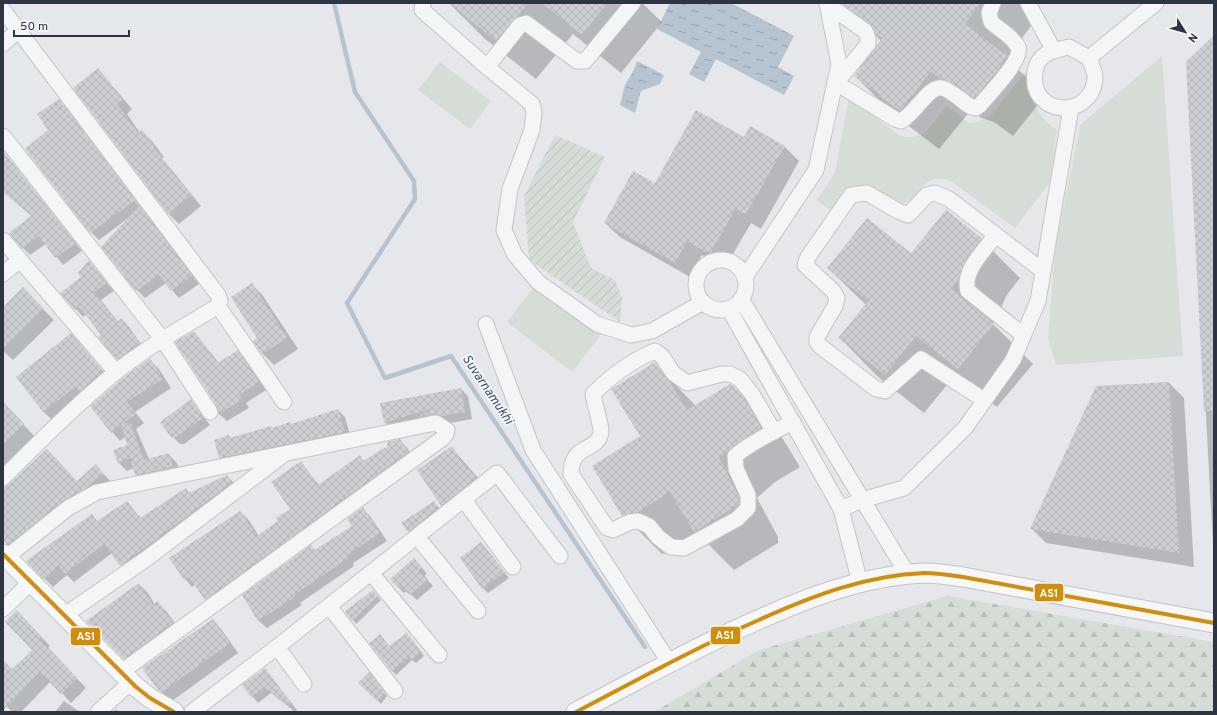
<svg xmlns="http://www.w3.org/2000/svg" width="1217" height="715" viewBox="0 0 1217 715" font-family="Overpass,sans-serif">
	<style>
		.green { fill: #d6ddd6 }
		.forest { fill: url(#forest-firs) }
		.garden { fill: url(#garden-furrows) }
		.water { fill: url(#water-ripples) }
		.shadow { fill: #0003 }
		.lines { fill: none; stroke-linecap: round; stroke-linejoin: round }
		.stream { stroke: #b6c4d2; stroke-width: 4.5 }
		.building { fill: url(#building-cross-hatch) }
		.minor-casing { stroke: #c3c5c8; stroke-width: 17 }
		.major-casing { stroke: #c2c4c7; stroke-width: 21 }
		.minor { stroke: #f4f5f6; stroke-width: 15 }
		.major { stroke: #f7f7f8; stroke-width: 19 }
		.bus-1-casing { stroke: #f3f5f8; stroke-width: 7 }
		.bus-1 { stroke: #cf8f0d; stroke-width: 4 }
		.labels { text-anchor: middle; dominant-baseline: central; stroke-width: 3.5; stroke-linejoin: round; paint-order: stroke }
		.water-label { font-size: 13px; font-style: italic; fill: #3a5472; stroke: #f3f5f8 }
		.line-badge { stroke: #f3f5f8; stroke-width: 1.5 }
		.badge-label { font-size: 11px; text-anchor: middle; font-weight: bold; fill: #fff }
	</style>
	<defs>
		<pattern id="forest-firs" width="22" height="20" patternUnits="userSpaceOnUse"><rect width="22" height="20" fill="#d6ddd6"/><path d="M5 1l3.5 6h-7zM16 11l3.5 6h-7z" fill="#b8beb9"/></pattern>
		<pattern id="garden-furrows" width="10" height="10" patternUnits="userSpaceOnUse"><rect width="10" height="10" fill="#d6ddd6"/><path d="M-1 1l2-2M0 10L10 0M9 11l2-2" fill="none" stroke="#b8beb9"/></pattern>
		<pattern id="water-ripples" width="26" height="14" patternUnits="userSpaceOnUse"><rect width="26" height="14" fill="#b6c4d2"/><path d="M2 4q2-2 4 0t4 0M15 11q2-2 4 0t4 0" fill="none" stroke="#94a0ac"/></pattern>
		<pattern id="building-cross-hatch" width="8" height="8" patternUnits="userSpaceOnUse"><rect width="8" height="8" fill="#cdcfd2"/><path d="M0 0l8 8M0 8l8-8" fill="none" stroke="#b0b2b6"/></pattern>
	</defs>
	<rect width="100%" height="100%" fill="#e5e7ea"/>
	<g class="green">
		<polygon points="1162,56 1183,356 1056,365 1048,338 1055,250 1080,125"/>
		<polygon points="440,62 491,101 470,129 418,90"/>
		<path d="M 1026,71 C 1027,96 1036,115 1057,130 L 1050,182 L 1015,228 L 952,182 C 921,168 923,201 900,205 L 874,191 L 832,212 L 817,200 L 835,173 L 849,97 L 900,136 L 907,137 L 914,137 L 926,132 L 947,106 L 969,123 C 979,122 986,119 993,113 Z"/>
		<polygon points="535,285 601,335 572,372 507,322"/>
	</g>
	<polygon class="forest" points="948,596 1214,642 1214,712 654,712 759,650"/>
	<polygon class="garden" points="555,135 605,157 573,222 591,268 615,280 622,298 620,322 529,260 524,196"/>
	<g class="water">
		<polygon points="670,3 731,3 794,36 778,67 794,76 784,95 716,59 704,82 689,74 701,52 657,29"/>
		<polygon points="637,61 664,75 660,84 641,91 635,113 620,105 625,85 634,70"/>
	</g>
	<g class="shadow">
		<polygon points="449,3 642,3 662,22 621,73 573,34 536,79 484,38"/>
		<polygon points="844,3 1025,3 1038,17 1007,58 1045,96 1013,136 994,122 981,118 971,110 939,149 894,115 855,76 881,41"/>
		<polygon points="1214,37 1214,564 1187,63"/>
		<polygon points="98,69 132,109 127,114 140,133 142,131 152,141 164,157 162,158 201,206 179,224 169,214 74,88"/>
		<polygon points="59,100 66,108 199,284 179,298 166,283 145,298 137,290 127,219 99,240 91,232 50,131"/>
		<polygon points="744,139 784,146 799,161 761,229 751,223 725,268 702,255 690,277 620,237 605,223 655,184"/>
		<polygon points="3,152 82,251 63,265 46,244 30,255 23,248 32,216 3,178"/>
		<polygon points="981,239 1020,278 1006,296 997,319 993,324 1033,364 997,407 956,374 924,413 878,377 840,338 866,305 828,268 911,255"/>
		<polygon points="89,262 114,291 101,300 118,322 122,319 129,327 146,351 125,366 118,359 86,314 83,317 76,309 82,277"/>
		<polygon points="252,284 263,296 298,349 274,365 263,354 254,341 259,338"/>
		<polygon points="23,289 54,320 13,360 3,351 3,308"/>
		<polygon points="194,332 219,363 238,352 245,359 266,390 246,403 249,408 227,421 219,414"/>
		<polygon points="86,352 114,383 54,422 43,411"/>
		<polygon points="150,360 159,369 171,388 135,412 144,423 136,429 149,459 168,454 177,463 181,476 145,483 136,474 134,468 127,471 118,462 128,446 125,437 120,441 91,407"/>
		<polygon points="654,363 696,406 734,387 773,426 783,439 800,467 775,482 757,498 778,537 778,543 734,570 700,536 677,551 662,554 623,515 641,436"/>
		<polygon points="1169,383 1184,398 1194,567 1046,543 1031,528"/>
		<polygon points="461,389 468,396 472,419 450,423 392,430 385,422"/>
		<polygon points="191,401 210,425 184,444 180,444 172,436"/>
		<polygon points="3,403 37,439 3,471"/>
		<polygon points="338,410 345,417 351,439 228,465 220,457 229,436 231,439 271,427 273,429 291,425"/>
		<polygon points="400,440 407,448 415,460 213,606 196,584 192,587 185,579 240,512 248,519 259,536 279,521 291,509 301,463 319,485 359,456 364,461"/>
		<polygon points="452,448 479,479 451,515 442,505"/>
		<polygon points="96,466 113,484 73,511 19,554 3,538 3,490 77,482"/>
		<polygon points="227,476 236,485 130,574 112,553 74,582 67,575 53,587 27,561 92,516 98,522 127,503 141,518 186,490 190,494"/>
		<polygon points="434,502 441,510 416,539 408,532"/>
		<polygon points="363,509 370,516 387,541 353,563 354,566 300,603 302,605 267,628 259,621 243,596 353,526"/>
		<polygon points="481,543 509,578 488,593 483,588"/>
		<polygon points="420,565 427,574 424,576 433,586 417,600 407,591 404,593 398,587"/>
		<polygon points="139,584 148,593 155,605 158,603 167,612 181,632 133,667 87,621"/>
		<polygon points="377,595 381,600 356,624 353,620"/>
		<polygon points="213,620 222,630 238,653 172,701 159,690"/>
		<polygon points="26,621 50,646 48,648 86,688 71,703 51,681 21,712 12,712 6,706 3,710 3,661 12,671 34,650"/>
		<polygon points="410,637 424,656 416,663 412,660 396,675 370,643 389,647"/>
		<polygon points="265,669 297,710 295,712 271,693 258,703 252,696"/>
		<polygon points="372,677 387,696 381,704 360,683"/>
		<polygon points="64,701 80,712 55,712"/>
		<polygon points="116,709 119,712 113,712"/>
	</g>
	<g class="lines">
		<polyline class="stream" points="334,3 355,92 414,181 415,199 347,303 385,378 451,356 645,647"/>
	</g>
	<g class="building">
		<polygon points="449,3 528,3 496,41"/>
		<polygon points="542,3 607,3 582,35"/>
		<polygon points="841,3 980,3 965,24 1007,56 997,71 974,98 954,84 941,79 931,71 900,111 854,76 882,38 876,34 870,24"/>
		<polygon points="1214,35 1214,411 1204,411 1186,62"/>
		<polygon points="98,68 123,99 117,104 138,133 142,130 155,146 153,147 192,195 168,214 73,88"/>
		<polygon points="59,99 192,276 171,291 159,275 136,291 101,247 139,206 134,201 90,233 25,149 48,130 37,114"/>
		<polygon points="696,110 744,137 750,126 785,146 746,214 735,209 710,254 687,241 675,263 604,223 633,171 655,183"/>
		<polygon points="3,151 76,243 55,258 39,236 22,249 9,233 31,216 3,192"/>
		<polygon points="946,210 982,238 967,257 958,280 951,289 994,324 958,369 916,336 885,375 838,338 868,301 827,268 867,218 911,253"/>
		<polygon points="89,260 107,283 94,292 117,322 122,318 140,343 117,360 98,337 101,334 79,307 75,310 60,293 81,277 78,273"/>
		<polygon points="252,283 287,338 262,354 253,341 257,338 231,297"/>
		<polygon points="23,287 43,308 3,348 3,307"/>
		<polygon points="194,331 218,363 238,350 259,382 239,395 242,400 218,414 218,407 175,342"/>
		<polygon points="71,333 103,371 79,392 75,387 43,412 16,377"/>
		<polygon points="150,358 163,379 127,402 136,414 122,424 130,422 144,460 169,453 173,467 135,475 130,458 118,463 113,450 127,445 121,425 111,433 90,406 122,379"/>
		<polygon points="655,362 670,382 687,410 730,384 734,386 745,399 761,428 736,444 719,458 739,497 739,504 694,532 670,492 638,512 622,516 592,466 640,436 611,389"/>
		<polygon points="1169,382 1179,553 1030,529 1096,386"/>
		<polygon points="461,388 465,412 442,416 435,414 418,417 430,409 384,423 380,403"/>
		<polygon points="191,399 203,418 176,437 171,437 160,422"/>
		<polygon points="3,402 24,424 3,444"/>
		<polygon points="338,409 345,432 219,458 214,440 229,435 230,438 271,426 272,428 290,422 291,424"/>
		<polygon points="400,439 408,452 205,600 189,577 184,580 169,558 240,511 257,536 278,521 276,518 290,509 271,482 301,461 318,485 360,455 363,461 388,446 387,442"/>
		<polygon points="452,446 467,470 470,468 476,478 441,506 417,470"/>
		<polygon points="47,449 77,481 96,464 103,473 86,488 62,501 8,545 3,541 3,488 9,484"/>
		<polygon points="227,475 231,483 120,566 104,544 65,574 59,566 43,579 26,561 92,514 97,521 127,501 140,518 186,488 189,493"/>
		<polygon points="434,501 438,508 408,532 401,523"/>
		<polygon points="363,507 380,533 346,556 348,558 294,595 295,597 258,621 242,595 311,545 315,550 352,526 347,519"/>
		<polygon points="481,542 505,572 482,589 460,558"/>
		<polygon points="414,558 422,567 419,570 428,579 410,595 400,586 398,588 390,579"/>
		<polygon points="139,583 153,605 158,601 173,623 124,659 86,621"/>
		<polygon points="373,590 378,596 352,621 345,611"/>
		<polygon points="17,610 41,636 39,638 77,678 61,694 40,672 3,711 3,660 12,669 32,650 5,622"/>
		<polygon points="213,619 230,643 162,692 158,690 142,668"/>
		<polygon points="407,633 421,652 411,660 409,657 392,672 369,643 380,634 389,646"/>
		<polygon points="265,668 291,703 288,706 264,687 251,697 242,685"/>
		<polygon points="369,672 385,692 377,701 358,683"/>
	</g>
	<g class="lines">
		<g class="minor-casing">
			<g id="minor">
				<polyline points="423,3 422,10 487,67 520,25 526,23 577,61 585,61 633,3"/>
				<path d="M 830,3 L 828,5 L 865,31 L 868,38 L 868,44 L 836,83 L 895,119 L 901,121 C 914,115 929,85 942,88 C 951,90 963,102 971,107 L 976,108 L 980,105 C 989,94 1023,60 1018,47 C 1013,37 999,29 991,22 L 989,13 L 993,3"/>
				<polyline points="1028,3 1054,51"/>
				<path d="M 3,10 L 218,295 L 220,301 L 218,306 C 183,327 147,347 116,372 C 76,405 39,442 3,478"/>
				<polyline points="3,44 14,34 22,34"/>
				<path d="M 1069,47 L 1089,58 C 1091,64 1096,73 1095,79 C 1091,121 1028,116 1035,72 C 1038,52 1053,51 1069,47 Z"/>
				<polyline points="1089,58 1156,3"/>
				<polyline points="487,67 532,104 534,112 532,130 510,189 504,230 515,255 538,282 597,324 631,335 652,331 703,302"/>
				<polyline points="3,136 163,340 210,412"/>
				<path d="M 995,236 C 984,251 962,271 968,291 L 1023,335"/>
				<polyline points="3,240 116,372"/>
				<circle cx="721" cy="285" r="25"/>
				<polyline points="3,274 20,260"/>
				<polyline points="745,277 816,170 839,64 827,3"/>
				<polyline points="741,299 908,575"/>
				<polyline points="218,306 284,402"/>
				<polyline points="729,309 841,509 860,583"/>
				<polyline points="486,324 533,450 669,662"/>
				<polyline points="984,400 921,359 885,391 876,389 820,346 817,342 817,337 835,306 837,298 833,291 805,265 808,257 851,195 867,193 898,211 908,215 927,195 935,193 949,199 1043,271"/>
				<path d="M 774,432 L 752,394 L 740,379 L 730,374 L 722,374 L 687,383 L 673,373 L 662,356 L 655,351 C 633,360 610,377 593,394 C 594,402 601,424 601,431 C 599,453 571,442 571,474 L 607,528 L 613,530 L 630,522 L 638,521 L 649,526 L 658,537 L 671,547 L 684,548 L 737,519 L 748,508 L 748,495 L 736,469 L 735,456 C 752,442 773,432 793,422"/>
				<polyline points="464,500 513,567"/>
				<polyline points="841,509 862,500 904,488 965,428 1013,360 1038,301 1071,108"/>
				<polyline points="417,537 478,611"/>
				<polyline points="7,557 68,508 97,492 430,424 436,423 447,430 446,434 443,438 121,672"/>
				<polyline points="371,573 439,655"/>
				<polyline points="329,606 395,691"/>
				<polyline points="3,609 32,581"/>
				<polyline points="65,615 146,559 282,456"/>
				<polyline points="277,647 304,684"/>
				<polyline points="98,712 131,682"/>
				<polyline points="192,712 277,647 497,473 560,556"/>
			</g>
		</g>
		<g class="major-casing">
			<g id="major">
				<polyline points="3,554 136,687 150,698 174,712"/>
				<path d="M 576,712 C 640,679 701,644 767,616 C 816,594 870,575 924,573 C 937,573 950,575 963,577 L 1214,623"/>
			</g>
		</g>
		<use href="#minor" class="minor"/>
		<use href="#major" class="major"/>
		<g class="bus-1-casing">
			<g id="bus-1">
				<polyline points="3,554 136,687 150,698 174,712"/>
				<path d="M 576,712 C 637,680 697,647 761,619 C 812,596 867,575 924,573 C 937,573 950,575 963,577 L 1214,623"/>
			</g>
		</g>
		<use href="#bus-1" class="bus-1"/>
	</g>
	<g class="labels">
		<g class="water-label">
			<text transform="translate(487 390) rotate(56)">Suvarnamukhi</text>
		</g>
	</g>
	<g class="line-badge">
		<rect x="1034" y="583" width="30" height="19" rx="4" fill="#cf8f0d"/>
		<rect x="710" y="626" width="31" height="19" rx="4" fill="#cf8f0d"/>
		<rect x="70" y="627" width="31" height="19" rx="4" fill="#cf8f0d"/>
	</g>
	<g class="badge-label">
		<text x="1049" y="597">AS1</text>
		<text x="725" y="639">AS1</text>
		<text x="86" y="640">AS1</text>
	</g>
	<rect width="1217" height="715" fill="none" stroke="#2d3542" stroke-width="8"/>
	<g transform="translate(1185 32) rotate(127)" stroke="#f3f5f8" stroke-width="3" paint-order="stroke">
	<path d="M0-3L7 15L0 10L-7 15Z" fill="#2d3542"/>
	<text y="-6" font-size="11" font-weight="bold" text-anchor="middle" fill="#2d3542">N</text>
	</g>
	<path d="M14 30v6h115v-6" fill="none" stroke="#2d3542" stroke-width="2"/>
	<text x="20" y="30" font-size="12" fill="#2d3542" stroke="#f3f5f8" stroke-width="3" paint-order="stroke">50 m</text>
</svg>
